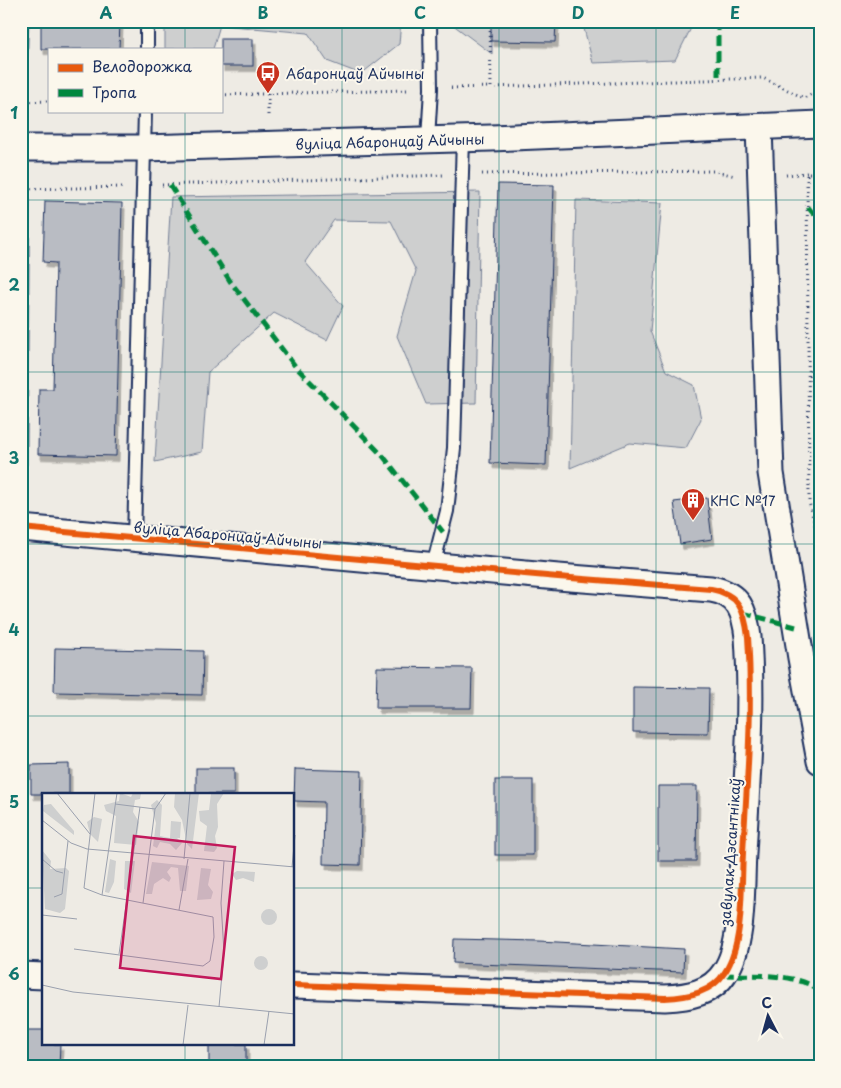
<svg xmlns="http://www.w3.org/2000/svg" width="841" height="1088" viewBox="0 0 841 1088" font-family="'Playpen Sans',sans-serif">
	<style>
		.green { fill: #cecfcf; stroke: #747f96 }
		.building { fill: #b9bcc3; stroke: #1b2f5e; filter: url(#shadow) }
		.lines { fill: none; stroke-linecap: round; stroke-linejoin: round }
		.service-casing { stroke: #1b2f5e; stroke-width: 16 }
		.minor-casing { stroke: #1b2f5e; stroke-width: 29 }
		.path { stroke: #1b2f5e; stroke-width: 3; stroke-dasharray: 1 4; stroke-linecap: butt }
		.service { stroke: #fbf7ec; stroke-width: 12 }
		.minor { stroke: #fbf7ec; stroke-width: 25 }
		.quiet { stroke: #00873e; stroke-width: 5; stroke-dasharray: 10 5; stroke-linecap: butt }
		.cycleway-casing { stroke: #fbf7ec; stroke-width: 9 }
		.cycleway { stroke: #e8590c; stroke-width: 6 }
		.grid { fill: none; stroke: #0f766e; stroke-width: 1; stroke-opacity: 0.55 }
		.labels { text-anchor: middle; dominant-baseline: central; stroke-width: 4; stroke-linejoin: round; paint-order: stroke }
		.poi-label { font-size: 14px; fill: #1b2f5e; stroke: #fbf7ec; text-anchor: start }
		.street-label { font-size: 14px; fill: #1b2f5e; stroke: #fbf7ec }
		.inset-road { fill: none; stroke: #9aa0ae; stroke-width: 1 }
		.view { fill: #c2185b; fill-opacity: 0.15; stroke: #c2185b; stroke-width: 2.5 }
		.inset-edge { fill: none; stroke: #1b2f5e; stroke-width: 2.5 }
		.neatline { fill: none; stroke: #0f766e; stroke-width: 2 }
		.grid-label { font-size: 16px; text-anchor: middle; font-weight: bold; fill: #0f766e }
	</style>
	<defs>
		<filter id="shadow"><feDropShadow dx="3" dy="5.5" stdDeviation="0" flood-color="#0004"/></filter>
	</defs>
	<rect width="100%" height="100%" fill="#eeebe4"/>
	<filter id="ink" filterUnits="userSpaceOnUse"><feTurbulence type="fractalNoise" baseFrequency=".02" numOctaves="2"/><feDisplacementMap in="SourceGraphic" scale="10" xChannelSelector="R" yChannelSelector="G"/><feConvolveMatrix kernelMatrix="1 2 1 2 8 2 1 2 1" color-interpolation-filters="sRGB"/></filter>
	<g filter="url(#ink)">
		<g class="green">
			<polygon points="21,21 29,21 27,71 21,72"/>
			<polygon points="165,21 401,21 399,44 361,74 327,61 308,33 220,25 213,49 165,49"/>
			<polygon points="448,21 492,21 492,54"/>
			<polygon points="582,21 694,21 694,22 675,60 593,63"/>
			<polygon points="480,192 476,403 426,404 397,336 416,271 391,221 334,220 305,262 343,306 327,340 274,313 208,372 202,452 155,462 171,197"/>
			<polygon points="30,199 27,465 21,462 21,200"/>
			<polygon points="576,200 662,203 650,331 666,371 694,385 701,419 686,448 630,443 570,468"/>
		</g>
		<g class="building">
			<polygon points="41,21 120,21 119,49 41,49"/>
			<polygon points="491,21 556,21 555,42 491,41"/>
			<rect x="221" y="39" width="32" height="27"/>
			<polygon points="498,184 554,185 546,465 490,463"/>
			<polygon points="45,201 122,203 116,456 38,454 39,389 53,389 56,263 43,262"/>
			<polygon points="707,498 712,539 680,544 674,502"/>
			<polygon points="55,648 203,651 202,695 54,692"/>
			<polygon points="377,667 472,668 471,708 376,708"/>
			<polygon points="633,687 709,688 708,733 633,732"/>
			<polygon points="69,764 69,794 31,794 31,765"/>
			<rect x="196" y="768" width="38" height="26"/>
			<polygon points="295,769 362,771 360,865 323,864 324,802 294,801"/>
			<rect x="495" y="780" width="38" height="75"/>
			<polygon points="658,786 697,786 696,861 658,861"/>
			<polygon points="454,939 539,941 684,949 683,972 453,963"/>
			<polygon points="21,1030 44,1030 44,1044 60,1044 59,1067 21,1067"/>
			<rect x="209" y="1044" width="37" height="23"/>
		</g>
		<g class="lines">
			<g class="service-casing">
				<g id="service">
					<polyline points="147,49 147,21"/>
					<polyline points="428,139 431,89 430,21"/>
					<polyline points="134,539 145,111"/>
					<polyline points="433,566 447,511 454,448 463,138"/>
				</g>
			</g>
			<g class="minor-casing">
				<g id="minor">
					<polyline points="759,127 771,473 801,658 820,761"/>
					<path id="s1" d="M 21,148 L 144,148 L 491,138 L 820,124"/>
					<path d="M 21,528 L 558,577 L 711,589 C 739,594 745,611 748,637 C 753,709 747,781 743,853 C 741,887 744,944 725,972 C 712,993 688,997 665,998 L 294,985"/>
					<polyline points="21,975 44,976"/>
				</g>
			</g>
			<g class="path">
				<polyline points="490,21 491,87 763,78 804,98 820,90"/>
				<polyline points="451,88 491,87"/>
				<polyline points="268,94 268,118"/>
				<polyline points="221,95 410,90"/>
				<polyline points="21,102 49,101"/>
				<polyline points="820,173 807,173 809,502 820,545"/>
				<polyline points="482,174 715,171 735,176"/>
				<polyline points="786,175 807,173"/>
				<polyline points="162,185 443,175"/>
				<polyline points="21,189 123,187"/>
			</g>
			<use href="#service" class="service"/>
			<use href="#minor" class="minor"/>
			<g class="quiet">
				<polyline points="718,21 718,81"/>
				<polyline points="170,185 230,281 295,366 383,456 443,532"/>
				<polyline points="808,207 820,222"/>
				<polyline points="743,613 796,627"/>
				<path d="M 724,975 C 755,976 792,972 820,990"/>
			</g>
			<g class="cycleway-casing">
				<path id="cycleway" d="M 21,528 L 558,577 L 711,589 C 739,594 745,611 748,637 C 753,709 747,781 743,853 C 741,887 744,944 725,972 C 712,993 688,997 665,998 L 294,985"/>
			</g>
			<use href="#cycleway" class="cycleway"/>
		</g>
	</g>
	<path class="grid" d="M 185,21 L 185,49M 342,21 L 342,1067M 499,21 L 499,1067M 656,21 L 656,1067M 185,111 L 185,794M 21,200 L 820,200M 21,372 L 820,372M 21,544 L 820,544M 21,716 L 820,716M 21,888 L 44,888M 294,888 L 820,888M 185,1044 L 185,1067"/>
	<defs>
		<g id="bus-pin" transform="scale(1.25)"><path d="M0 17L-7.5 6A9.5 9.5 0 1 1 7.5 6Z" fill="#c8321e" stroke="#fbf7ec"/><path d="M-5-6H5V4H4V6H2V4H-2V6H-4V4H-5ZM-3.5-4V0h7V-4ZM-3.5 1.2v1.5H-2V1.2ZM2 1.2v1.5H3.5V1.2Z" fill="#fff"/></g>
		<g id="building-pin" transform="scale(1.25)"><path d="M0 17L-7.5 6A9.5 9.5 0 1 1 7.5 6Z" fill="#c8321e" stroke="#fbf7ec"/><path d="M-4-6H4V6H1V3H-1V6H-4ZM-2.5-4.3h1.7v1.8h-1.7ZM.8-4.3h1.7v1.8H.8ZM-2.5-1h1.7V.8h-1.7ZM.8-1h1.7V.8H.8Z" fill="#fff"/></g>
	</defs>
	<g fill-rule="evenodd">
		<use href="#bus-pin" x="268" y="73"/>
		<use href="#building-pin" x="693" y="500"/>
	</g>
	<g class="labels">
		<g class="poi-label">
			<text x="286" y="73">Абаронцаў Айчыны</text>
			<text x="710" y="500">КНС №17</text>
		</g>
		<g class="street-label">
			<text stroke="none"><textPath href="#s1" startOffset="369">вуліца Абаронцаў Айчыны</textPath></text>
			<text transform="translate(228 535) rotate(5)">вуліца Абаронцаў Айчыны</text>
			<text transform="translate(730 852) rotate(-86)">завулак Дэсантнікаў</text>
		</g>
	</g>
	<g transform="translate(42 793)">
		<rect width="252" height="252" fill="#eeebe4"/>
		<path d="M 78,0 L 89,4 L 91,0 L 99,0 L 98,6 L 93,7 L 91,19 L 97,29 L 94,52 L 72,50 L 74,23 L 64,18 L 62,12 L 77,8 ZM 133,0 L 157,0 L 150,56 L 145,51 L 140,27 L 132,14 ZM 169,0 L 182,0 L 175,11 L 176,34 L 173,43 L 175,55 L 172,59 L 162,58 L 165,33 L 158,28 L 157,18 L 167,17 ZM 115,7 L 120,12 L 118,43 L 128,45 L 129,28 L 139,29 L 138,45 L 135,45 L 140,50 L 134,57 L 128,51 L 118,49 L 115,55 L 111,53 L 114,30 L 109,12 ZM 9,11 L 32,38 L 32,42 L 1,18 L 2,12 ZM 52,24 L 60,26 L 56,49 L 48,41 L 45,29 ZM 0,57 L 9,68 L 8,76 L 24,75 L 27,78 L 23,116 L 18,120 L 3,116 ZM 68,66 L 74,68 L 72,89 L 67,100 L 63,99 ZM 83,68 L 93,68 L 89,100 L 82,96 ZM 110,69 L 147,73 L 144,98 L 138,98 L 136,75 L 129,74 L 125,79 L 129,85 L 127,89 L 121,85 L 112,91 L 110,101 L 104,101 ZM 159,75 L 169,76 L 166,92 L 171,99 L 169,106 L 155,107 ZM 195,78 L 213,79 L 212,89 L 201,85 L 194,87 L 190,81 ZM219 124a8 8 0 1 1 16 0a8 8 0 1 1-16 0ZM212 170a7 7 0 1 1 14 0a7 7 0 1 1-14 0Z" fill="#cecfcf"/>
		<path class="inset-road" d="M 15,0 L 48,41M 73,11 L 113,16 L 101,110M 113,16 L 124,0M 0,27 L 29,50 L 45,56 L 253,74M 0,66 L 14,78 L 21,80M 142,66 L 148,0M 250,74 L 253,42M 60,102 L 75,0M 12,104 L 20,101 L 26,48M 137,117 L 146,66M 0,122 L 35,126M 32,156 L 161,173 L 168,168 L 172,144 L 171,124 L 60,102 L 42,95 L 53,0M 77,161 L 98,14M 0,192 L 31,199 L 253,221M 177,214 L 182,159 L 179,110 L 182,68M 36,252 L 67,252M 141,252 L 146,212M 222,252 L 227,218"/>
		<path class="view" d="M 92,43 L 193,54 L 179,186 L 78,175 Z"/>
		<rect width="252" height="252" class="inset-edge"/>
	</g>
	<rect width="841" height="1088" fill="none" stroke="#fbf7ec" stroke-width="55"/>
	<rect x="48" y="48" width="175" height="65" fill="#fbf7ec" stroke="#a1a7b3"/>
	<rect x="58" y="64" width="25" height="8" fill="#e8590c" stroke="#a1a7b3"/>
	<text x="92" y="72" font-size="15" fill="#1b2f5e">Велодорожка</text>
	<rect x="58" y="89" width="25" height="8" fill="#00873e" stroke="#a1a7b3"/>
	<text x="92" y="98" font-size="15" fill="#1b2f5e">Тропа</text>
	<g transform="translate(768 1016) rotate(354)" stroke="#fbf7ec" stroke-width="4" paint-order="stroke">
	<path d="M0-4L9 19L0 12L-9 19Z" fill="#1b2f5e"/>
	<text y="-8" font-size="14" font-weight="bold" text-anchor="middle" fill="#1b2f5e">С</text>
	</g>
	<rect x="28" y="28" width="786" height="1032" class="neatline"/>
	<g class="grid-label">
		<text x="106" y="19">A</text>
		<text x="263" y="19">B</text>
		<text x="420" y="19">C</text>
		<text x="578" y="19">D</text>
		<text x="735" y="19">E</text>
		<text x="14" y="119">1</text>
		<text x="14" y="291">2</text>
		<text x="14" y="464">3</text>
		<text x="14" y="636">4</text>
		<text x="14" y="808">5</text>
		<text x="14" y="980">6</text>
	</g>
</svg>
